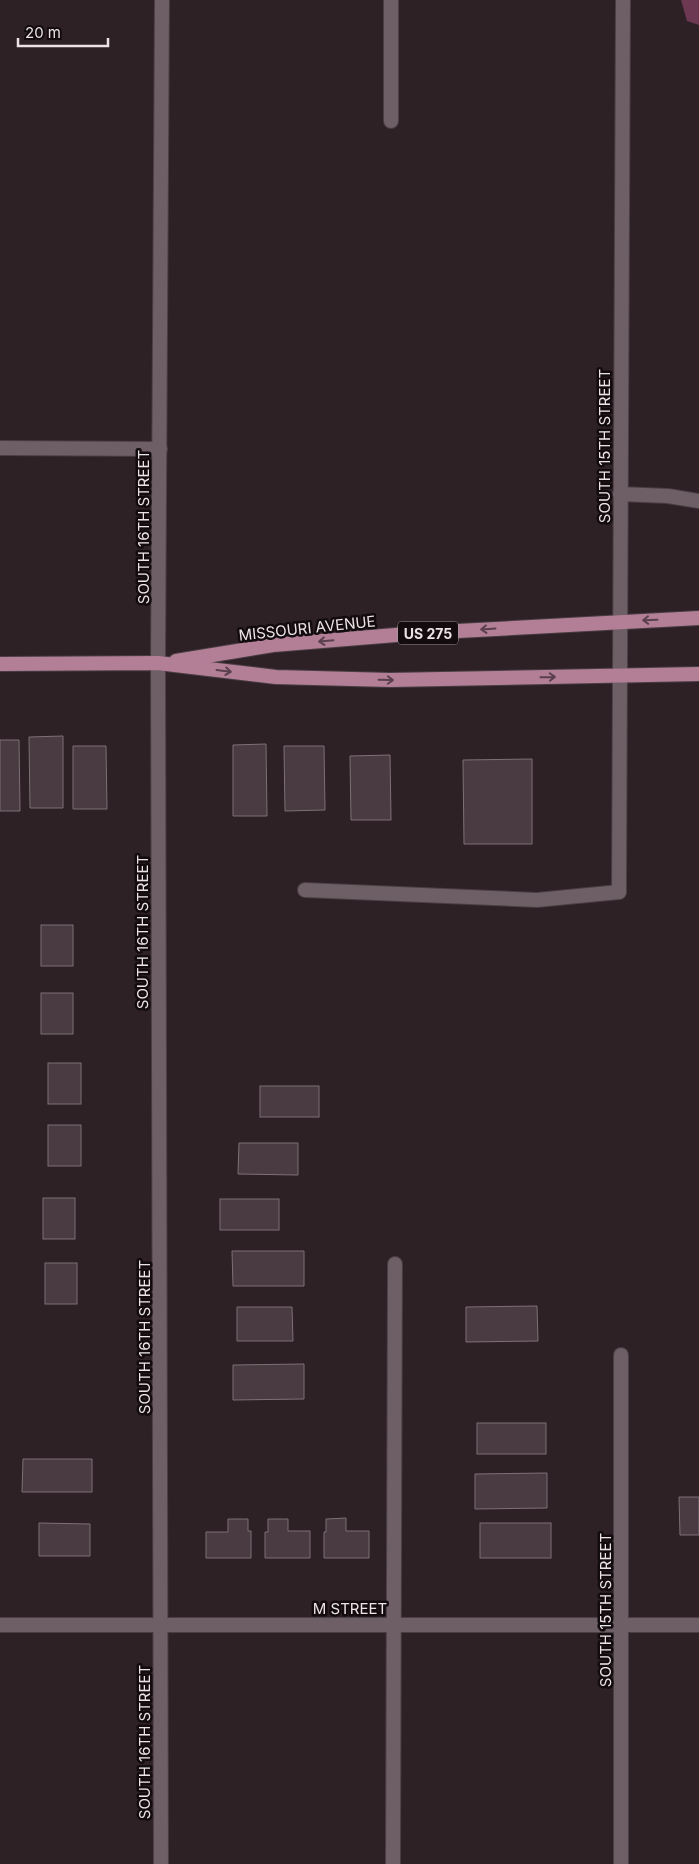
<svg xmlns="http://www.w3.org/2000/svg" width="699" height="1864" viewBox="0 0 699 1864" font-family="Inter,sans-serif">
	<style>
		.green { fill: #6c3852 }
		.building { fill: #493b41; stroke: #7f6f76 }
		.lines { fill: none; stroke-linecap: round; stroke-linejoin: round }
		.service-casing { stroke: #493e43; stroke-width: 16 }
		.minor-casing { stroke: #493e43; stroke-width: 16 }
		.primary-casing { stroke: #493e43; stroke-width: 16 }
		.service { stroke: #6e5e65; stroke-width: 14 }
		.minor { stroke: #6e5e65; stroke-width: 14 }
		.primary { stroke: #b37f97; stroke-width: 14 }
		.oneway { stroke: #5a404c }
		.labels { text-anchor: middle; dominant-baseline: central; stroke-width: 5; stroke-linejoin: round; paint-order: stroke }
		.shield { fill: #120c0f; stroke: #aba2a6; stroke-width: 1 }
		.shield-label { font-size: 14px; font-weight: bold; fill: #ece3e6 }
		.street-label { font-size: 15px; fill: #ece3e6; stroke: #120c0f }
	</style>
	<rect width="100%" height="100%" fill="#2e2126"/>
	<polygon class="green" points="681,0 699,0 699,25 687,21"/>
	<g class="building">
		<polygon points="63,736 63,808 30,808 29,737"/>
		<polygon points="0,740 19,740 20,811 0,811"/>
		<polygon points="266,744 267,816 233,816 233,745"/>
		<polygon points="73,746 106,746 107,809 73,809"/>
		<polygon points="284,746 324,746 325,810 285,811"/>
		<polygon points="390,755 391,820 351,820 350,756"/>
		<polygon points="532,759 532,844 464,844 463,760"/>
		<rect x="41" y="925" width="32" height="41"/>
		<rect x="41" y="993" width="32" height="41"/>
		<rect x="48" y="1063" width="33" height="41"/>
		<rect x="260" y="1086" width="59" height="31"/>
		<rect x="48" y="1125" width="33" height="41"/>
		<polygon points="239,1143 298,1143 298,1175 238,1174"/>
		<rect x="43" y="1198" width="32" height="41"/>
		<rect x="220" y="1199" width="59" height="31"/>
		<polygon points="232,1251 304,1251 304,1286 233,1286"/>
		<rect x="45" y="1263" width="32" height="41"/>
		<polygon points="537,1306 538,1341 466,1342 466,1307"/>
		<polygon points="237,1307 292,1307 293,1341 237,1341"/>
		<polygon points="304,1364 304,1399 233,1400 233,1365"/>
		<rect x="477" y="1423" width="69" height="31"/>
		<polygon points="23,1459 92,1459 92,1492 22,1492"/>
		<polygon points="547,1473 547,1508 475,1509 475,1474"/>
		<polygon points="679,1497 699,1497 699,1535 680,1535"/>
		<polygon points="346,1518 346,1531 369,1531 369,1558 324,1558 324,1532 326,1532 326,1519"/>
		<polygon points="228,1519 248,1519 248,1531 251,1531 251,1558 206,1558 206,1532 228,1532"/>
		<polygon points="268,1519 288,1519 288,1531 310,1531 310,1558 265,1558 265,1532 268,1532"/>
		<polygon points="39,1523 90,1524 90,1556 39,1556"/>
		<rect x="480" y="1523" width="71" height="35"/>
	</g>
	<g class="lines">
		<g class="service-casing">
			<g id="service">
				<polyline points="391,121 391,0"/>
				<polyline points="0,448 160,449"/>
				<polyline points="305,890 537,900 619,892"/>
				<polyline points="393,1864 395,1264"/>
			</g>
		</g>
		<g class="minor-casing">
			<g id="minor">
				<polyline points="620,494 668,496 699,501"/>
				<polyline points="619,892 623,0"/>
				<polyline points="621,1355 621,1864"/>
				<polyline points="0,1625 699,1625"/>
				<polyline points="161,1864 158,663 162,0"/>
			</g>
		</g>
		<g class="primary-casing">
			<g id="primary">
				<polyline points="176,661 273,645 420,633 699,618"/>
				<polyline points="0,664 158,663 276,677 390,680 699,674"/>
			</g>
		</g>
		<use href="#service" class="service"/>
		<use href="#minor" class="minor"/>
		<use href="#primary" class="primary"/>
	</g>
	<defs><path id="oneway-shaft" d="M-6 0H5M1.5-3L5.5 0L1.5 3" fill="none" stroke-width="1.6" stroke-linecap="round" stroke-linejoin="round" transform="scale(1.25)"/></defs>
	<g class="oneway">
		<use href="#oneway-shaft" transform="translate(650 620) rotate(178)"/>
		<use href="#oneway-shaft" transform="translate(488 629) rotate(176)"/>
		<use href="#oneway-shaft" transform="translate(326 641) rotate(175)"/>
		<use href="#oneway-shaft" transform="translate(224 671) rotate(7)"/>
		<use href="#oneway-shaft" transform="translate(548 677) rotate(-1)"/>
		<use href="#oneway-shaft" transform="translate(386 680) rotate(1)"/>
	</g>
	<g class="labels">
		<rect class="shield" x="398" y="621.5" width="60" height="23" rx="4"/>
		<g class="shield-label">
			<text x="428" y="633">US 275</text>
		</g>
		<g class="street-label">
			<text transform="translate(604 446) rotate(-90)">SOUTH 15TH STREET</text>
			<text transform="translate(143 527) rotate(-90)">SOUTH 16TH STREET</text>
			<text transform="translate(307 628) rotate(-6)">MISSOURI AVENUE</text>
			<text transform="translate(142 932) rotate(-90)">SOUTH 16TH STREET</text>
			<text transform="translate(144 1337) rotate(-90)">SOUTH 16TH STREET</text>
			<text x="350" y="1608">M STREET</text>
			<text transform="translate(605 1610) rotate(-90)">SOUTH 15TH STREET</text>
			<text transform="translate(144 1742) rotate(-90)">SOUTH 16TH STREET</text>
		</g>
	</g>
	<path d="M18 38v8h90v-8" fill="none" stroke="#ece3e6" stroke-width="2.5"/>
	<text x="25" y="38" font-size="15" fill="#ece3e6" stroke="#120c0f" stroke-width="4" paint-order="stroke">20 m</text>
</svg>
